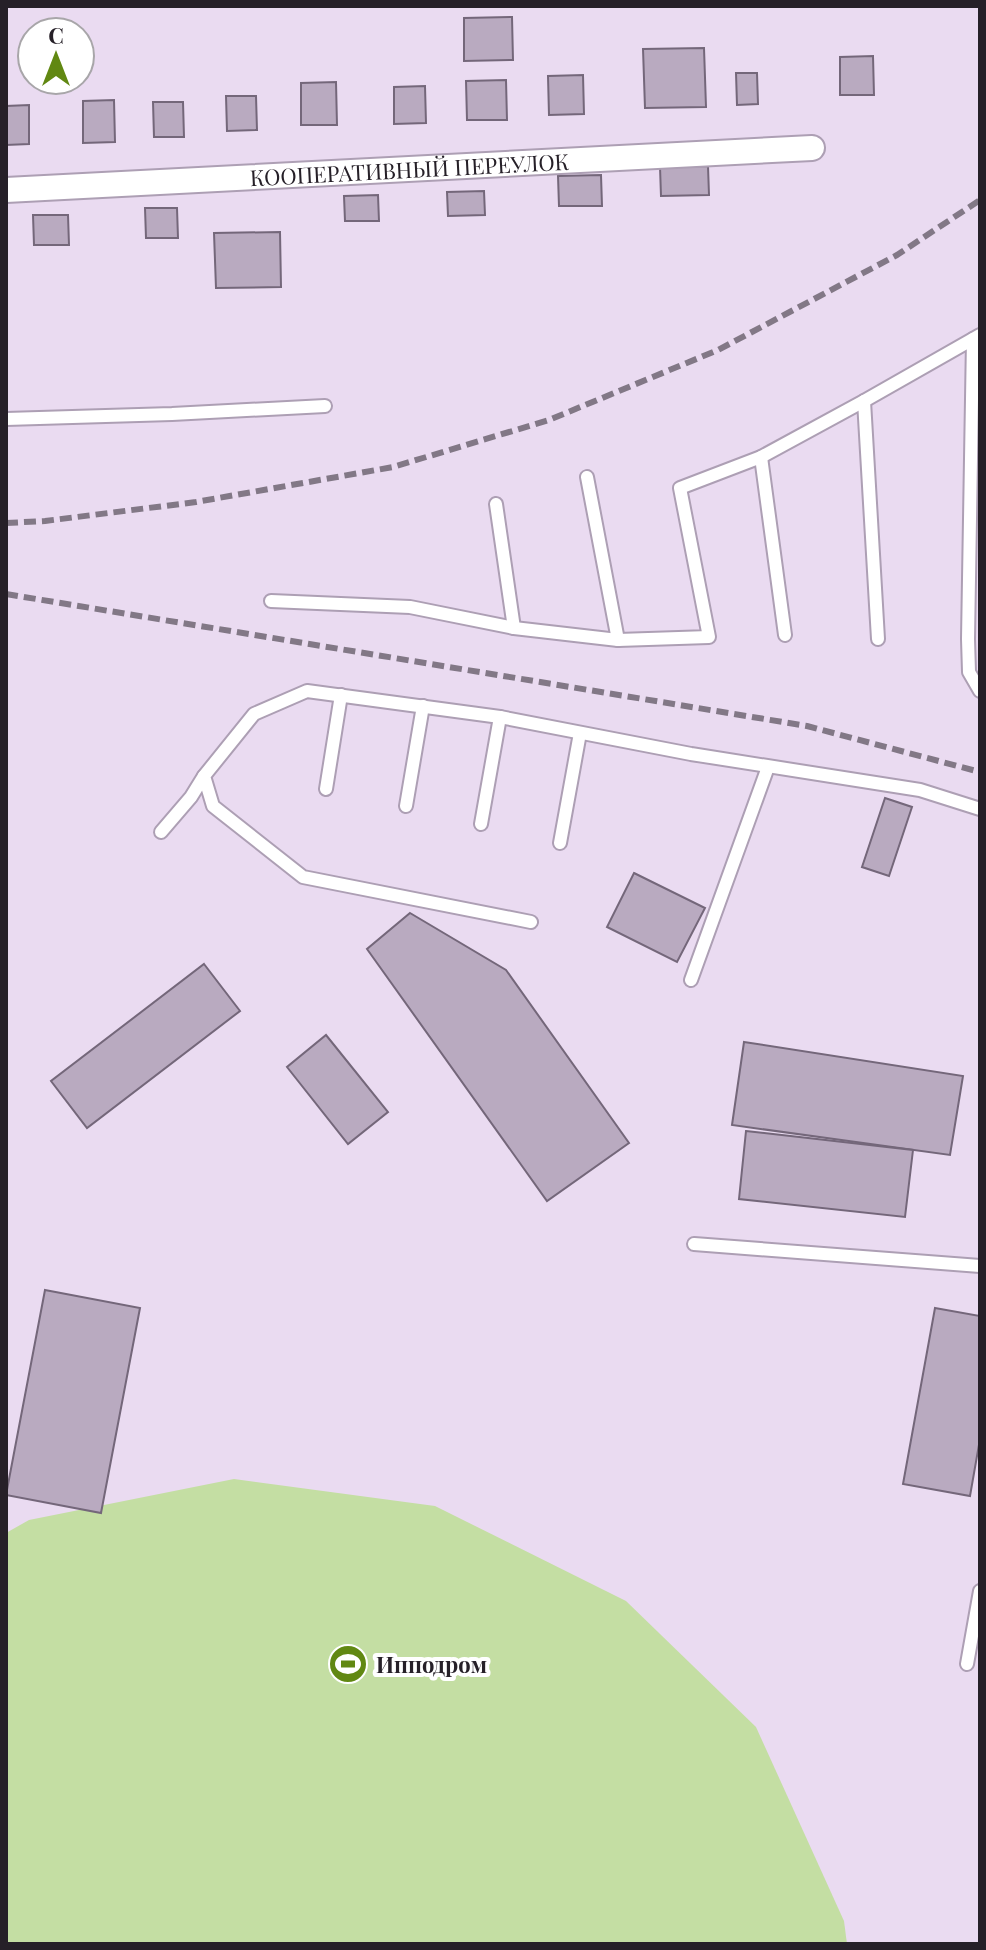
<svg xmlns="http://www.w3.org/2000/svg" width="986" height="1950" viewBox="0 0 986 1950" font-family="'Playfair Display',serif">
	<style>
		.green { fill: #c4dea3 }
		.building { fill: #b9aac0; stroke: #74677a; stroke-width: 2 }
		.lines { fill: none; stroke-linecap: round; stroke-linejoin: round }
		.lane-casing { stroke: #ad9fb4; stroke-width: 16 }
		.street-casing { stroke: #ad9fb4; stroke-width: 28 }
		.lane { stroke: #fff; stroke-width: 12 }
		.street { stroke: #fff; stroke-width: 24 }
		.rail { stroke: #827886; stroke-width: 6; stroke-dasharray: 12 6; stroke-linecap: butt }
		.labels { text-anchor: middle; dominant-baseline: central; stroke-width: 8; stroke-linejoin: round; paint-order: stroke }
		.street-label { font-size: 22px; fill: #262028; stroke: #fff }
		.poi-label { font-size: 22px; font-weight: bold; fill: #262028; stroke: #fff; text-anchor: start }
	</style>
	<rect width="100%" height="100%" fill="#eadbf1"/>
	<polygon class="green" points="234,1479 435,1506 626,1601 756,1727 844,1921 847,1944 6,1944 6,1533 29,1520"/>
	<g class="building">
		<polygon points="512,17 513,60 464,61 464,18"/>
		<polygon points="704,48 706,107 645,108 643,49"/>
		<polygon points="873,56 874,95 840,95 840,57"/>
		<polygon points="736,73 757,73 758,104 737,105"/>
		<polygon points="583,75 584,114 549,115 548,76"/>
		<polygon points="506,80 507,120 467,120 466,81"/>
		<polygon points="336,82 337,125 301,125 301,83"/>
		<polygon points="425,86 426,123 394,124 394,87"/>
		<polygon points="226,96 256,96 257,130 227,131"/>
		<polygon points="114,100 115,142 83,143 83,101"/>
		<polygon points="153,102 183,102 184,137 154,137"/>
		<polygon points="29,105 29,144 6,145 6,106"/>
		<polygon points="708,166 709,195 661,196 660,167"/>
		<polygon points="601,175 602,206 559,206 558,176"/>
		<polygon points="484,191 485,215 448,216 447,192"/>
		<polygon points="378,195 379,221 345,221 344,196"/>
		<polygon points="145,208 177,208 178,238 146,238"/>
		<polygon points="33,215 68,215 69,245 34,245"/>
		<polygon points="280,232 281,287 216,288 214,233"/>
		<polygon points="885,798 912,807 889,876 862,867"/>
		<polygon points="634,873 705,908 677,962 607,927"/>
		<polygon points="410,913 506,970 629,1143 547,1201 367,949"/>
		<polygon points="204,964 240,1011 87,1128 51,1081"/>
		<polygon points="326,1035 388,1112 348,1144 287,1067"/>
		<polygon points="744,1042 963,1076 950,1155 732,1125"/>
		<polygon points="746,1131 913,1150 905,1217 739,1199"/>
		<polygon points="45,1290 140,1308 101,1513 6,1495"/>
		<polygon points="935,1308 980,1316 980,1439 970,1496 903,1484"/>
	</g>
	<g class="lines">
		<g class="lane-casing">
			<g id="lane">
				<polyline points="973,339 968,639 969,672 980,691"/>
				<polyline points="864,401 878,639"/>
				<polyline points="6,419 172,414 325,406"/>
				<polyline points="761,457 785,635"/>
				<polyline points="587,477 618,640"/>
				<polyline points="496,504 514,628"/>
				<polyline points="271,601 410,607 514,628 618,640 709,637 680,488 761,457 864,401 980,335"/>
				<polyline points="326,789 341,695"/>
				<polyline points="406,806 423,706"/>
				<polyline points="481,824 500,717"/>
				<polyline points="161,832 191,797 204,776"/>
				<polyline points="560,843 580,733"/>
				<polyline points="531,922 303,877 213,806 204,776 254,714 307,691 500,717 691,754 920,790 980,809"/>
				<polyline points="691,980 768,767"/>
				<polyline points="694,1244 980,1266"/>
				<polyline points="967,1664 980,1591"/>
			</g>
		</g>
		<g class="street-casing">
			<g id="street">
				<path id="s1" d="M 6,190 L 812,148"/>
			</g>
		</g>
		<use href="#lane" class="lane"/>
		<use href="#street" class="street"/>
		<g class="rail">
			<polyline points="6,523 45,521 196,502 393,467 549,420 718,350 897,255 980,200"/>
			<polyline points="6,594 807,726 980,772"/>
		</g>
	</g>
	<defs>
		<g id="stadium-disc" transform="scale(2)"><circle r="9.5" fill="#618812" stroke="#fff"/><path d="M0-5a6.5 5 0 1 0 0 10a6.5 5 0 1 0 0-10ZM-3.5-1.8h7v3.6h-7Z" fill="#fff"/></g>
	</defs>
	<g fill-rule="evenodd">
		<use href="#stadium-disc" x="348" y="1664"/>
	</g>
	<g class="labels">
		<g class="street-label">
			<text stroke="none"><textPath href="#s1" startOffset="404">КООПЕРАТИВНЫЙ ПЕРЕУЛОК</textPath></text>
		</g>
		<g class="poi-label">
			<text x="376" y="1664">Ипподром</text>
		</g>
	</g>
	<rect width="986" height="1950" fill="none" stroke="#262028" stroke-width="16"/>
	<g transform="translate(56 56)"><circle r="38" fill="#ffffff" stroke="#a8a6a9" stroke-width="2"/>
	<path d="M0-6L14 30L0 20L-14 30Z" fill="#618812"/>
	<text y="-12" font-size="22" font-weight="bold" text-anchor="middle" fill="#262028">С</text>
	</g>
</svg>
